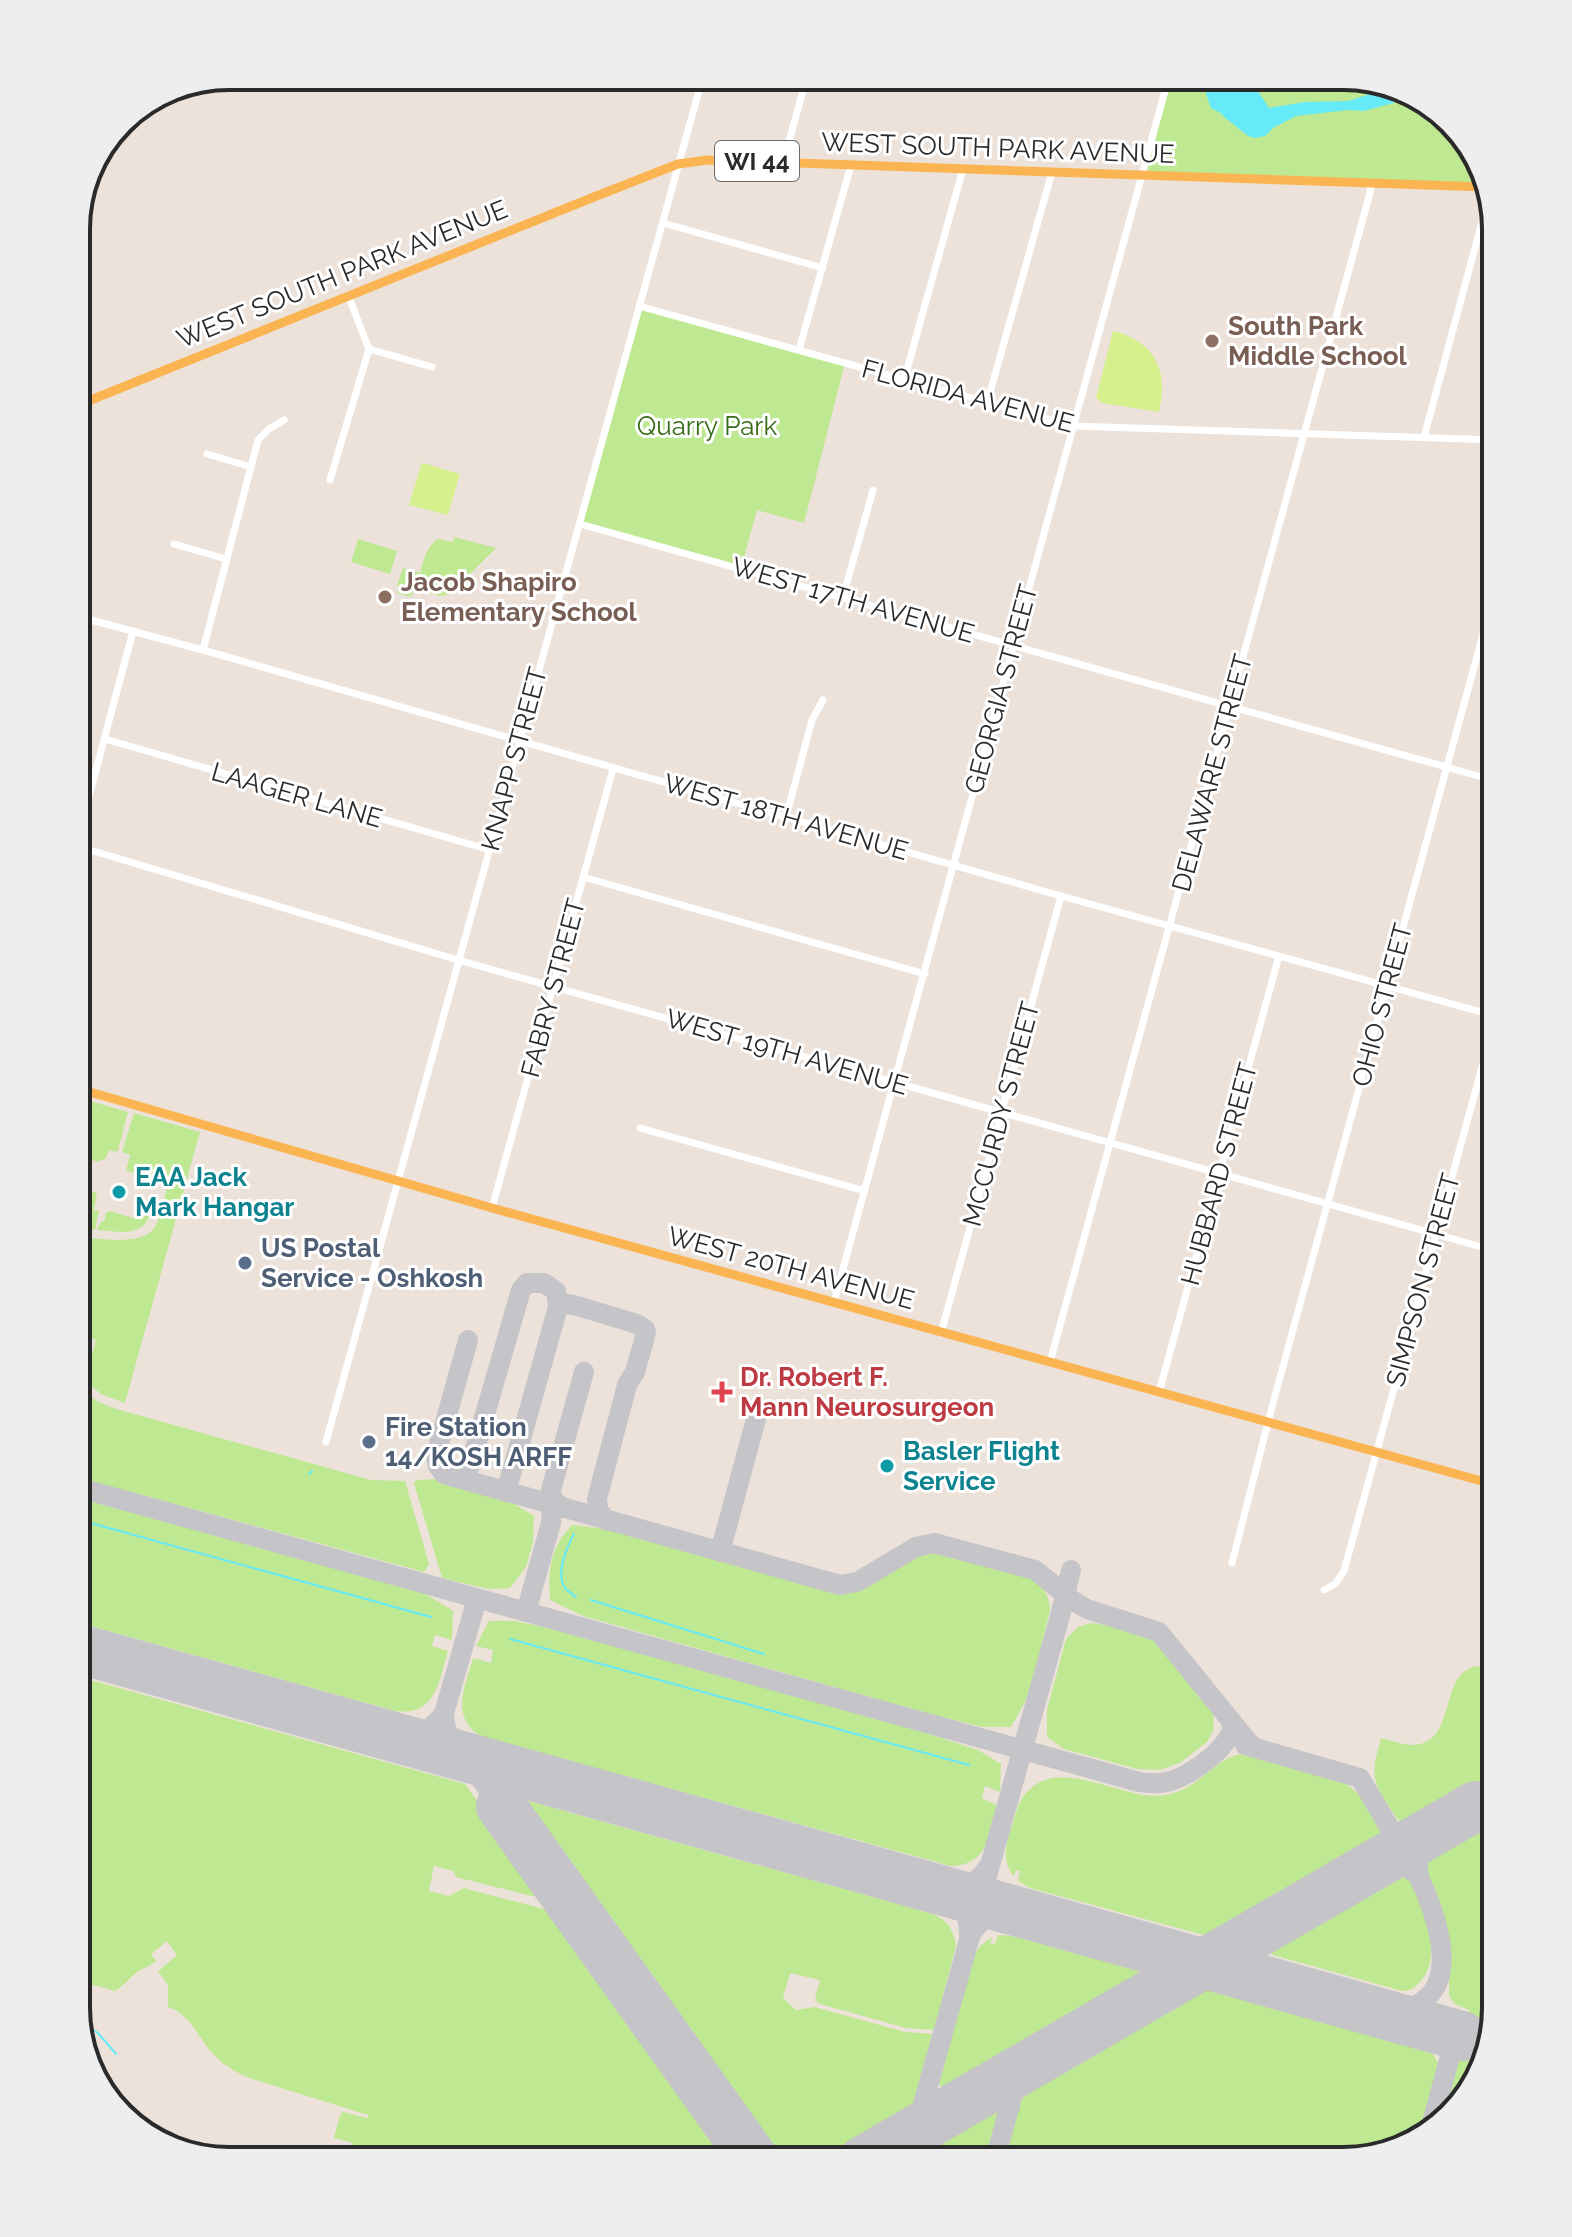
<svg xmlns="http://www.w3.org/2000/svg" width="1572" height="2237" viewBox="0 0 1572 2237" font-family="Raleway,sans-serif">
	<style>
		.green { fill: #bfe893 }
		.pitch { fill: #d7f08e }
		.water { fill: #66eaf7 }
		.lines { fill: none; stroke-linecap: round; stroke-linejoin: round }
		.stream { stroke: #66eaf7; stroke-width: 2 }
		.taxiway { stroke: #c5c4c8; stroke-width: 20 }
		.runway { stroke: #c5c4c8; stroke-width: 50 }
		.minor { stroke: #fff; stroke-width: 7 }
		.major { stroke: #fab552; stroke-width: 9 }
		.education-dot { fill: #8d6e63; stroke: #fff; stroke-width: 3 }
		.culture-dot { fill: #0f9aa8; stroke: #fff; stroke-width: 3 }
		.service-dot { fill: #5c6f8a; stroke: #fff; stroke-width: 3 }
		.health-dot { fill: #e0444e; stroke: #fff; stroke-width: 3 }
		.labels { text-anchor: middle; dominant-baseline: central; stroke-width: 6; stroke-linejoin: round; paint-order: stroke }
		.shield { fill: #fff; stroke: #6a6a6a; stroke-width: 2 }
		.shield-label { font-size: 24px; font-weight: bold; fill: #2a2a2a }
		.street-label { font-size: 26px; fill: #2a2a2a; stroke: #fff }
		.education-label { font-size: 26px; font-weight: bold; fill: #785e54; stroke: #fff; text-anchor: start }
		.park-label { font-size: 26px; fill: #366b15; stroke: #fff }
		.culture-label { font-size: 26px; font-weight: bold; fill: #0d838f; stroke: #fff; text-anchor: start }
		.service-label { font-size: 26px; font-weight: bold; fill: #4e5e75; stroke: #fff; text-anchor: start }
		.health-label { font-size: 26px; font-weight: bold; fill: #be3a42; stroke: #fff; text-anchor: start }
		.rim { fill: none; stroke: #2a2a2a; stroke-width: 4 }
	</style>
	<rect width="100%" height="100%" fill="#ede2da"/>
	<g class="green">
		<polygon points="1169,76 1352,76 1420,97 1476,153 1485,188 1141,176"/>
		<polygon points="639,306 845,363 804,523 757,510 741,569 580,524"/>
		<path d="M 454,537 L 496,548 L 450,594 L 440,596 L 414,589 L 411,597 L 397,593 L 399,586 L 397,585 L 403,568 L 420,573 C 424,560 425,548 438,539 L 453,542 Z"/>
		<polygon points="358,539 397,551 390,574 351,562"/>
		<polygon points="76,1097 128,1112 118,1150 116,1152 109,1150 106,1158 101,1161 99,1159 99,1162 76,1156"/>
		<path d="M 134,1113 L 200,1132 L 125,1403 L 103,1395 L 76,1376 L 76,1363 L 89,1365 L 96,1340 L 76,1334 L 76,1237 C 97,1238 143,1247 155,1227 C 162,1214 164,1197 168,1184 L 146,1177 L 147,1170 L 145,1170 L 143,1176 L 126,1171 L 130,1155 L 122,1152 Z"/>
		<polygon points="89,1189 97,1194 94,1210 99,1211 95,1230 76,1229 76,1212 86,1190"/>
		<path d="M 139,1209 L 147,1211 L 149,1217 C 140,1238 116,1231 97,1230 L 100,1223 L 105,1220 L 105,1214 L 109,1211 L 134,1218 Z"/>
		<polygon points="76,1386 97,1401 113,1408 371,1480 405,1481 429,1564 424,1572 76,1477"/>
		<polygon points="434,1479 510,1501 534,1516 533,1542 526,1567 510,1588 488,1589 442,1578 414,1483 417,1480"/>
		<path d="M 76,1497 L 424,1593 L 453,1611 L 452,1640 L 435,1635 L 432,1646 L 448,1651 C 439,1681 436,1717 395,1711 L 76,1622 Z"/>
		<path d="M 572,1525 L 630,1532 L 839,1590 L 856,1588 L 916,1554 L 925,1551 L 937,1552 L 1028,1577 C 1042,1584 1050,1595 1050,1611 L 1032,1682 L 1025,1702 L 1011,1727 L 982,1727 L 926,1713 L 583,1616 L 550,1600 C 548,1570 550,1548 572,1525 Z"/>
		<path d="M 489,1621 L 515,1621 L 575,1634 L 920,1731 L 978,1750 L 1001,1764 L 1000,1792 L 985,1786 L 982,1798 L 998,1806 C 990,1834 987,1866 951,1866 L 480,1736 C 450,1717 465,1686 473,1658 L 491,1663 L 493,1650 L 476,1646 Z"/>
		<polygon points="1091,1623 1106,1625 1153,1638 1213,1712 1214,1729 1207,1742 1180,1763 1159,1770 1137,1769 1064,1749 1047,1737 1047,1710 1066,1639 1078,1627"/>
		<path d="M 1475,1666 L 1496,1668 L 1496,1775 L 1412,1823 L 1400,1821 L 1396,1817 C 1373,1782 1369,1780 1381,1738 C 1391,1740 1403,1745 1413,1745 C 1458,1743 1437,1677 1475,1666 Z"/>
		<path d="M 76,1676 L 465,1784 L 545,1896 L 532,1896 L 456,1877 L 453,1871 L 434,1866 L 429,1891 L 449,1896 L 464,1888 L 555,1912 L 731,2161 L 347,2161 L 353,2143 L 334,2138 L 340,2115 L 343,2112 L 368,2118 L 368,2115 L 252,2079 C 237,2073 224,2066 213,2054 C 198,2038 191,2014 168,2007 L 168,1985 L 158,1971 L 177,1955 L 167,1941 L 151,1954 L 156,1961 C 150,1966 144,1968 137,1972 C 129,1978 124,1986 115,1991 L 76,1980 Z"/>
		<path d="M 1241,1754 L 1339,1780 C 1354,1787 1381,1814 1381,1832 C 1381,1836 1378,1840 1376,1844 L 1222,1934 L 1211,1937 L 1030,1888 L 1018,1881 L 1020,1871 L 1016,1870 L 1014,1876 C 1003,1863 1005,1850 1009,1835 C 1013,1824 1015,1811 1021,1800 C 1054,1748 1120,1803 1166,1795 C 1200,1789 1214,1758 1241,1754 Z"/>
		<path d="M 518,1798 L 930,1913 C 946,1918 954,1929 956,1946 L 934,2030 L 906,2028 L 820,2004 L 815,2000 L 820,1980 L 790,1973 L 783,1998 L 796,2010 L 815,2007 L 905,2032 L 933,2034 L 911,2113 L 830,2161 L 775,2161 Z"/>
		<polygon points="1496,1813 1496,2008 1475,2085 1437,2123 1469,2010 1455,2004 1449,1996 1449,1958 1446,1930 1441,1909 1424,1865 1429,1852"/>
		<path d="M 1393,1873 C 1396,1873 1403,1873 1405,1875 C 1412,1878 1415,1889 1418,1896 C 1428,1923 1442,1961 1418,1984 C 1413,1989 1409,1991 1402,1991 L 1273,1955 L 1269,1951 L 1269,1946 L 1273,1942 Z"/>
		<polygon points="998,1935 1013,1936 1136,1970 1140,1973 1141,1978 1136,1984 952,2089 943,2091 939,2083 973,1957 980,1946 992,1937 990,1943 995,1944"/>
		<polygon points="1194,1989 1205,1989 1432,2053 1438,2062 1439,2072 1420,2140 1343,2161 1003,2161 1019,2104 1024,2096 1040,2078"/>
		<polygon points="994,2105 997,2106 999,2113 986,2161 915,2161 924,2146"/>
	</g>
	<g class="pitch">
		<path d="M 1113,331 C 1155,341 1169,371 1159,412 L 1102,403 L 1096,398 Z"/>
		<polygon points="423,463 460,474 448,515 409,505 421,465"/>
	</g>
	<polygon class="water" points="1206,76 1248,76 1269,108 1305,102 1348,101 1390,88 1420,97 1441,118 1421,115 1397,102 1364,111 1348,110 1296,116 1273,128 1265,136 1255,138 1248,136 1223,116 1222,114 1211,108 1206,94"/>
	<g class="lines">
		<g class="stream">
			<polyline points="309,1474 312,1471"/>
			<polyline points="76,1519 431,1617"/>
			<path d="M 574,1534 C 567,1547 555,1574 565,1588 C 566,1590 574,1595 576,1597"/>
			<polyline points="591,1600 764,1654"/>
			<polyline points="510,1639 969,1765"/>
			<polyline points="80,2022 98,2033 116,2054"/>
		</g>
		<g class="taxiway">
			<polyline points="558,1307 567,1304 574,1305 637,1324 645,1329 646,1333 635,1372 627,1385 597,1499 598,1510 607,1521"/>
			<polyline points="468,1340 436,1455 438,1466 444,1474 840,1585 857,1582 916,1547 934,1543 1035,1570 1072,1600 1087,1609 1159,1632 1249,1743 1255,1748"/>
			<polyline points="453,1477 466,1473 470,1466 521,1290 527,1283 544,1283 556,1291 558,1307 506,1492"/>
			<path d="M 76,1487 L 1139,1782 C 1150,1784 1160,1784 1171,1781 C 1191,1775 1236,1744 1232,1722"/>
			<polyline points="562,1508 552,1499 551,1490 584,1372"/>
			<polyline points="720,1552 759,1408"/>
			<polyline points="526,1612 551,1523 552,1505"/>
			<path d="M 444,1716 C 446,1743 462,1753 485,1762"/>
			<path d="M 389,1735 C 411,1737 428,1735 442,1716"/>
			<path d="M 1245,1745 L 1360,1778 L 1419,1877 C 1432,1905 1454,1962 1433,1991 C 1424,2003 1410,2009 1398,2017"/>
			<polyline points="434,1748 477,1599"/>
			<polyline points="463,1756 501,1806"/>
			<path d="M 988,1867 C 975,1887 960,1889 938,1888 C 959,1900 970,1912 969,1937 C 981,1916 997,1911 1020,1911"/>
			<path d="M 1366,1870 C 1386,1863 1399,1859 1416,1874"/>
			<path d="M 1419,1876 C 1416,1858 1419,1845 1431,1832"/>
			<path d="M 926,2094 C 928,2108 936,2112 949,2111"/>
			<path d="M 973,2097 C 989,2091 1003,2086 1010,2107"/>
			<polyline points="1430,2130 1456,2034"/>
			<path d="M 867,2159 C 879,2154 889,2150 900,2161"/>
			<polyline points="907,2161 1060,1616 1071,1570"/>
			<polyline points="995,2161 1016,2081 1034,2062"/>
		</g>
		<g class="runway">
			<polyline points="76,1648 1462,2036"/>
			<polyline points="501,1806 755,2161"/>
			<polyline points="863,2161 1476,1806"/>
		</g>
		<g class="minor">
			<polyline points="783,163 807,76"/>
			<polyline points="663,223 823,268"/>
			<polyline points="639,306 1073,426 1496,440"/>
			<polyline points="369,349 432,367"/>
			<polyline points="799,350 851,165"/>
			<polyline points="904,380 963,169"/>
			<polyline points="987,403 1052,172"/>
			<polyline points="1424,437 1488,200"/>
			<polyline points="207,454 251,467"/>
			<polyline points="330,480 369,349 348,295"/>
			<polyline points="580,524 1496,781"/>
			<polyline points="174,544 226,559"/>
			<polyline points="843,597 873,490"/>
			<polyline points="76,616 203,650 1061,896 1496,1016 1344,1571 1335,1584 1324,1590"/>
			<polyline points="133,631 80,830 82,843 90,850 458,960 1496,1251"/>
			<polyline points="203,650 258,440 269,429 284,420"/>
			<polyline points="105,739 490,850"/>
			<polyline points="786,817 812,720 823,700"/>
			<polyline points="583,877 925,974"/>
			<polyline points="640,1128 865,1191"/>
			<polyline points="492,1208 613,769"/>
			<polyline points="834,1302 1169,76"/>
			<polyline points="941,1333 1061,896"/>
			<polyline points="1050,1362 1370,193 1371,183"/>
			<polyline points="1159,1392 1279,956"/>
			<polyline points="326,1442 703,76"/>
			<polyline points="1484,1481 1496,1438"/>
			<polyline points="1232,1563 1273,1403 1496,587"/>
		</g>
		<g class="major">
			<polyline points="76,406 594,197 678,164 708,160 740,161 1485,187"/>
			<polyline points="76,1088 492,1208 1496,1485"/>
		</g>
	</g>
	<g class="education-dot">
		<circle cx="1212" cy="341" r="8"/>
		<circle cx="385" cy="597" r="8"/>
	</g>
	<g class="culture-dot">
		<circle cx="119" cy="1192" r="8"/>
		<circle cx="887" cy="1466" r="8"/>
	</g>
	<g class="service-dot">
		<circle cx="245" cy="1263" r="8"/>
		<circle cx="369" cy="1442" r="8"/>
	</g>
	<path class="health-dot" d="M718 1380h8v8h8v8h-8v8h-8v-8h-8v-8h8z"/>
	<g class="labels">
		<rect class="shield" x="715" y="141" width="84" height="40" rx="6"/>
		<g class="shield-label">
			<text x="757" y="161">WI 44</text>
		</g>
		<g class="street-label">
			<text transform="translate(998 148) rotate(2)">WEST SOUTH PARK AVENUE</text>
			<text transform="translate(342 274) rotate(-22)">WEST SOUTH PARK AVENUE</text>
			<text transform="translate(968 396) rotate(15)">FLORIDA AVENUE</text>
			<text transform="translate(853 600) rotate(16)">WEST 17TH AVENUE</text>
			<text transform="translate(1001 689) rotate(-75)">GEORGIA STREET</text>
			<text transform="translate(514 759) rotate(-75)">KNAPP STREET</text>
			<text transform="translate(1212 773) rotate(-75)">DELAWARE STREET</text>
			<text transform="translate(297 795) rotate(16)">LAAGER LANE</text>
			<text transform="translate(786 817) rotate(16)">WEST 18TH AVENUE</text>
			<text transform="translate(553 988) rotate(-75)">FABRY STREET</text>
			<text transform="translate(1382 1005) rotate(-75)">OHIO STREET</text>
			<text transform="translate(787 1052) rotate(16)">WEST 19TH AVENUE</text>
			<text transform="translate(1001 1114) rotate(-75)">MCCURDY STREET</text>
			<text transform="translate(1219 1174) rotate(-75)">HUBBARD STREET</text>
			<text transform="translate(791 1268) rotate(15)">WEST 20TH AVENUE</text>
			<text transform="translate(1423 1280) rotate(-75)">SIMPSON STREET</text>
		</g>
		<g class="education-label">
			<text x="1228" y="326">South Park<tspan x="1228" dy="30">Middle School</tspan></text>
			<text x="401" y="582">Jacob Shapiro<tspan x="401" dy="30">Elementary School</tspan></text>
		</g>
		<g class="park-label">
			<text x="707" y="426">Quarry Park</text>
		</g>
		<g class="culture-label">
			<text x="135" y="1177">EAA Jack<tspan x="135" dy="30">Mark Hangar</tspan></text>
			<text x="903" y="1451">Basler Flight<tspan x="903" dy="30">Service</tspan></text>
		</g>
		<g class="service-label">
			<text x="261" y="1248">US Postal<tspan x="261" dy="30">Service - Oshkosh</tspan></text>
			<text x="385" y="1427">Fire Station<tspan x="385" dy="30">14/KOSH ARFF</tspan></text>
		</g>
		<g class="health-label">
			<text x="740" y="1377">Dr. Robert F.<tspan x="740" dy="30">Mann Neurosurgeon</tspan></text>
		</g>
	</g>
	<path d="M0 0H1572V2237H0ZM229 90H1343A139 139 0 0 1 1482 229V2008A139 139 0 0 1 1343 2147H229A139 139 0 0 1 90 2008V229A139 139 0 0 1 229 90Z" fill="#eee" fill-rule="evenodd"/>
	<path class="rim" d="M229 90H1343A139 139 0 0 1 1482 229V2008A139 139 0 0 1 1343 2147H229A139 139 0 0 1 90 2008V229A139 139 0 0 1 229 90Z"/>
</svg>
